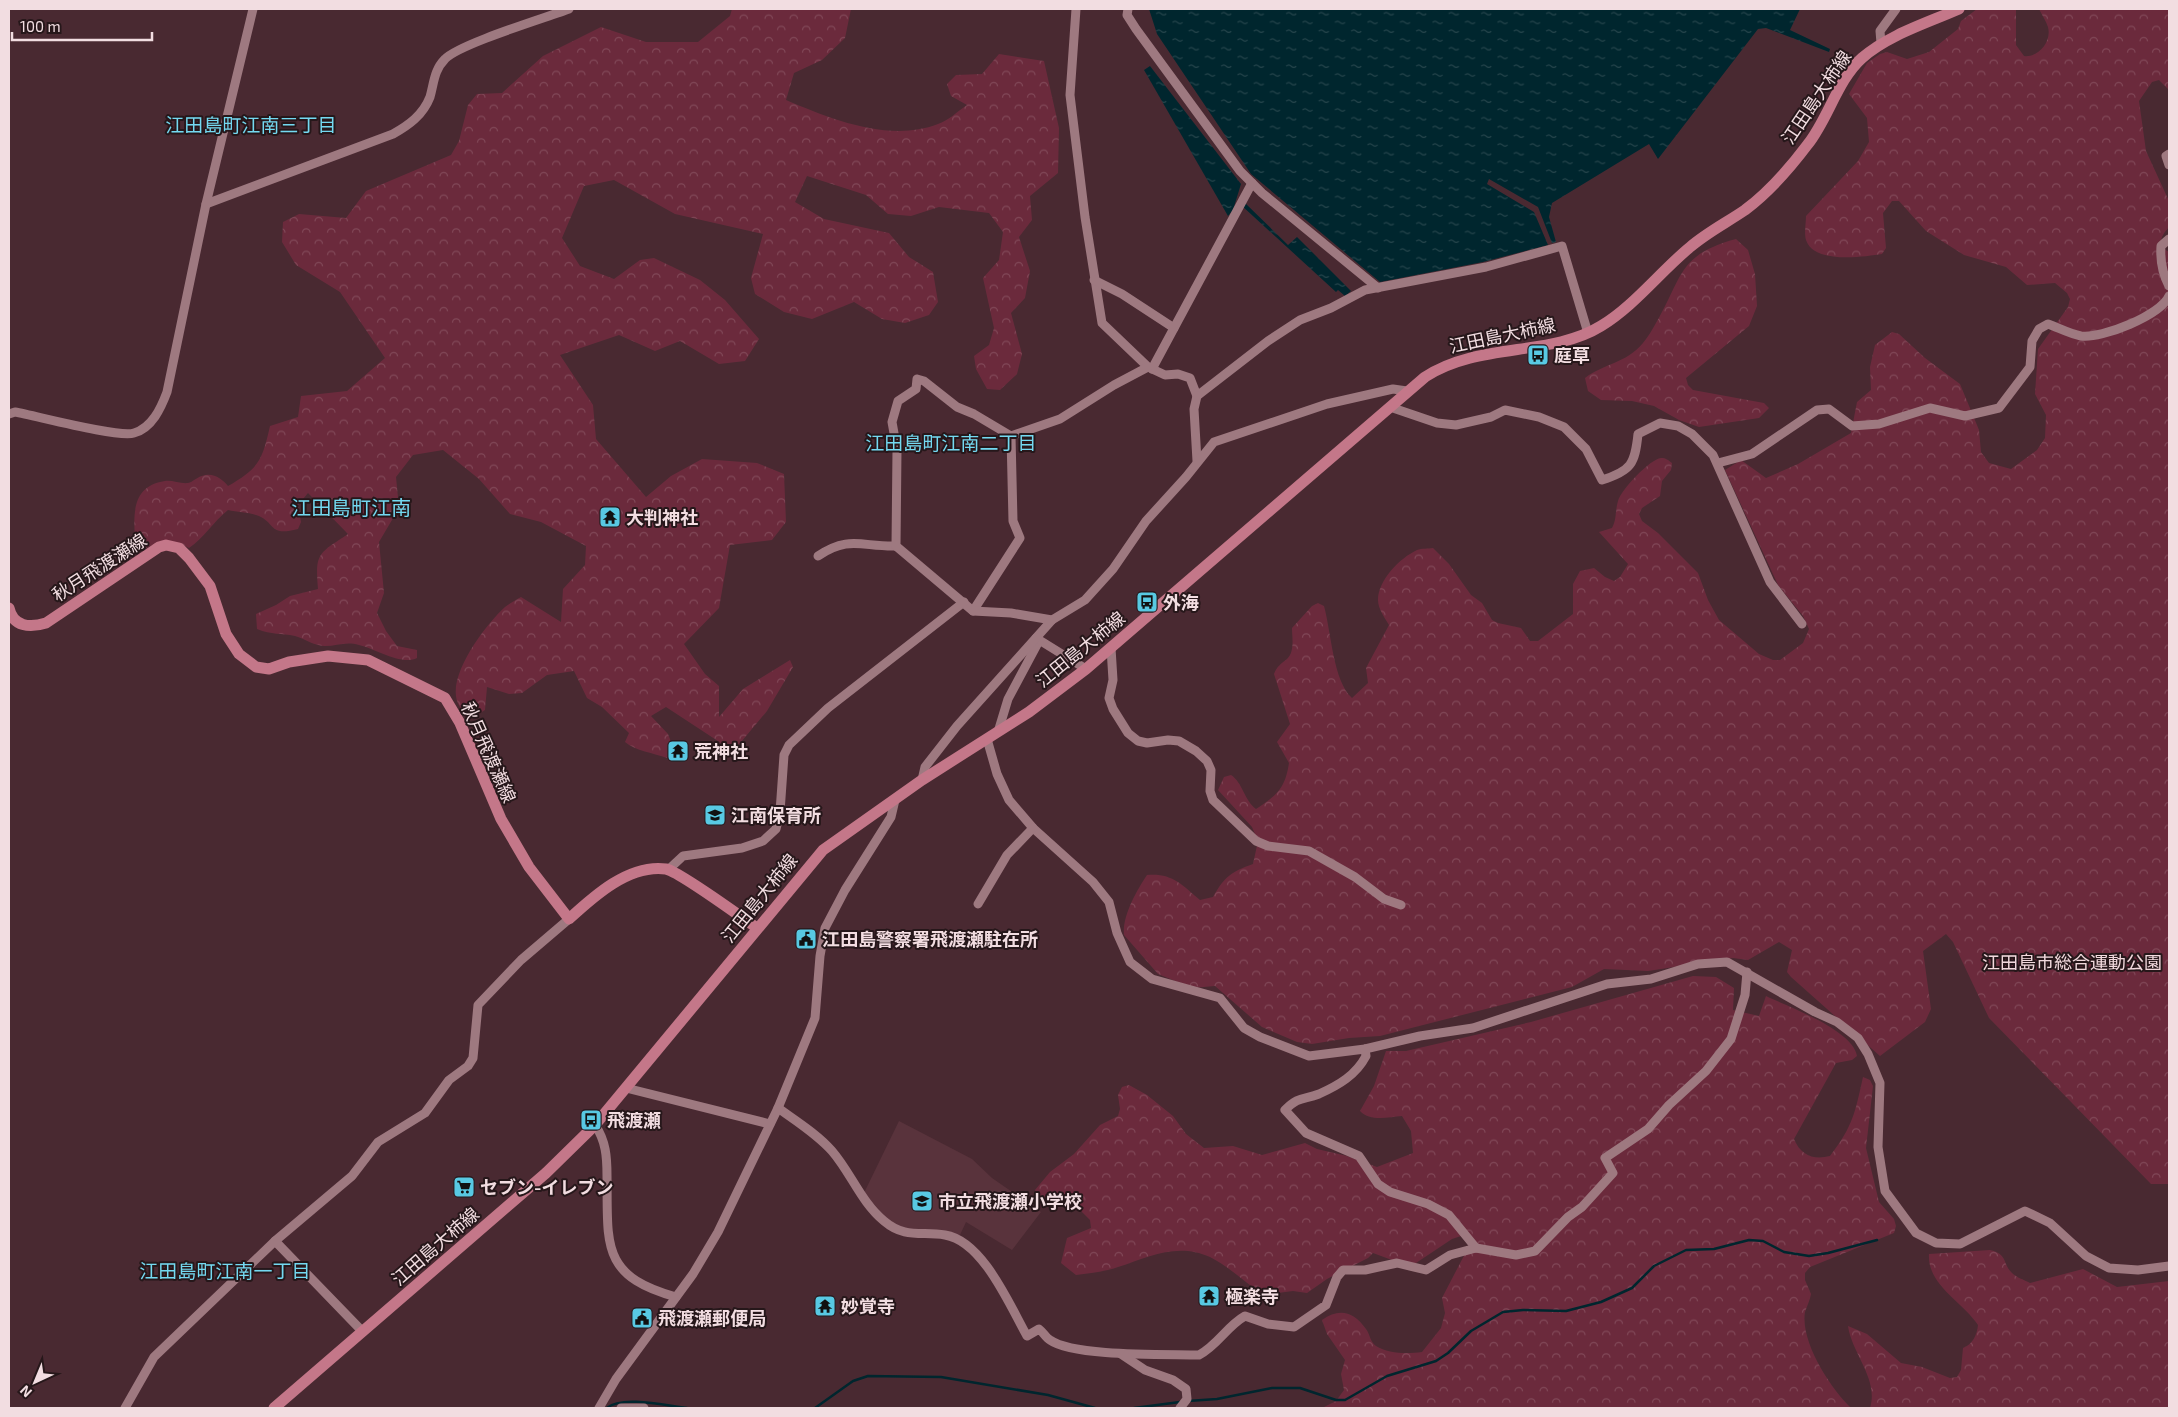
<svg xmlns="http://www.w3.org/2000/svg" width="2178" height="1417" viewBox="0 0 2178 1417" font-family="'Exo 2','Noto Sans JP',sans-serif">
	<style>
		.built { fill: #59333c }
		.forest { fill: url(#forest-crowns) }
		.water { fill: url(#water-ripples) }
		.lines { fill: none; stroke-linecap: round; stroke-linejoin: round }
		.stream { stroke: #00262e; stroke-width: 2.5 }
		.minor { stroke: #9e7980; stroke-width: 9 }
		.major { stroke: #c47789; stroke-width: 11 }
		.labels { text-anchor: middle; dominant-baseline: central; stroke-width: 4; stroke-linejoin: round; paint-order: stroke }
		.street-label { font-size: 18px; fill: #f2dde1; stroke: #26171a }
		.poi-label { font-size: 18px; font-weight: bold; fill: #f2dde1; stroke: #26171a; text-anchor: start }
		.park-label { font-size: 18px; fill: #f2d9dd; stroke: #26171a }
		.neighbourhood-label { font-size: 19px; fill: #74d9f1; stroke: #26171a }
		.quarter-label { font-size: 20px; fill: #74d9f1; stroke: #26171a }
	</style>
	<defs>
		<pattern id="forest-crowns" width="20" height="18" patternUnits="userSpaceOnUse" patternTransform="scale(1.25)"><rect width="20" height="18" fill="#6b2a3c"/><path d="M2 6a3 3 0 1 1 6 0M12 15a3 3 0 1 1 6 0" fill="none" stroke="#814858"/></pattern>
		<pattern id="water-ripples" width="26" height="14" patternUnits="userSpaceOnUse" patternTransform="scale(1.25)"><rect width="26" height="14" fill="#00262e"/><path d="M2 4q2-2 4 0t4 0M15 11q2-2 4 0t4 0" fill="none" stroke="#26454c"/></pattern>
	</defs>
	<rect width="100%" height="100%" fill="#492931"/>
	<polygon class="built" points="899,1121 972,1159 992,1178 1041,1212 1012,1250 966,1222 960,1235 911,1231 889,1221 864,1193"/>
	<g class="forest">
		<path d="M 732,9 L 851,9 L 845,38 L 822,60 L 794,73 L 786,100 C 831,119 889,143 938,124 C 948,121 958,111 967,105 L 951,96 L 947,84 L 956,75 L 982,74 L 999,54 L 1044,61 L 1059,128 L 1058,173 L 1030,196 L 1032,220 L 1019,237 L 1030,271 L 1025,298 L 1011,313 L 1022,354 L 1017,374 L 1000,390 L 987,389 L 976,369 L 974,356 L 989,345 L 994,328 L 983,278 L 999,260 L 1003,232 L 989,213 L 939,207 L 911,216 L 888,214 L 866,195 L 807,176 L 795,202 L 824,219 L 889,233 L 909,257 L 933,272 L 938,302 L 929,315 L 905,323 L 882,319 L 854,302 L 812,319 L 784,312 L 755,294 L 751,278 L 763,234 L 675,214 L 614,180 L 584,186 L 562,238 L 580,266 L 614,279 L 640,260 L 654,258 L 700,280 L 725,300 L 759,339 L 745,361 L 719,364 L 680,341 L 655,351 L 619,335 L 560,355 L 593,405 L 596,439 L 646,497 L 671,476 L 702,459 L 757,463 L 784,474 L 786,522 L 772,540 L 730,545 L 719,608 L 684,644 L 705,674 L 719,686 L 719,717 L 743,689 L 790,660 L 793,667 L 767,711 L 736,748 L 727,747 L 666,707 L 651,716 L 668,734 L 673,747 L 667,758 C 654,753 635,751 625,742 L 629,733 L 602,707 L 587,698 L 574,671 L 547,675 L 522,693 L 509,694 L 487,687 L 485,710 L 474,717 C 427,700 483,627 505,607 C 510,603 516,600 521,597 L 561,622 L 563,589 L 585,565 L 586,546 L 541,522 L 510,514 L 479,479 L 443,450 L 413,455 L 396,477 L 399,508 L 379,542 L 384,593 L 377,613 L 386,631 L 397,646 L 417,650 L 417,658 C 402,666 376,649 359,645 C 346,641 337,646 325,646 C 315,646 305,639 295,636 C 281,633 272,635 257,629 L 256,614 L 276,605 L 290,596 L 318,589 C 315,553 318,554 348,534 L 308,493 L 298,505 L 301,522 L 298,529 C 267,537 277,522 256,515 C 247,512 237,512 228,510 C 213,522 204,538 189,548 C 174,540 162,541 146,548 L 135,542 C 134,517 130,486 165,481 C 172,480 181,484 188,483 C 193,482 197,477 202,476 C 213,472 222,479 228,486 C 259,468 262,461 270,426 L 298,417 L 301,396 L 347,391 L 385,358 L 340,292 L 296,265 L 282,242 L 283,222 L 299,214 L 346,218 L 366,191 L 451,155 L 459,141 L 468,105 L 477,94 L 502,93 L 543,56 L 601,27 L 646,42 L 698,42 L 730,16 Z"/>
		<path d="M 1977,9 L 2016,9 L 2016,45 L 2024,56 C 2038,58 2052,42 2048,27 C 2046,21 2042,15 2039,9 L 2169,9 L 2169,90 L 2159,80 L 2152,82 L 2139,101 L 2146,151 L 2169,201 L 2169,227 C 2161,236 2156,245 2169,252 L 2169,1184 L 2151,1184 L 1989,1018 L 1953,942 L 1946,934 L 1923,951 L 1931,1009 L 1925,1022 L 1880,1056 L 1791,977 L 1787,972 L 1792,950 L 1779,942 L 1748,960 L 1733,958 L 1648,971 L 1604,969 L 1572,987 L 1380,1036 L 1349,1038 L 1312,1044 L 1297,1042 L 1262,1027 L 1215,986 L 1192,988 L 1158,974 L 1124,935 C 1122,916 1137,890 1147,875 C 1172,873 1181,884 1200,900 L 1213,897 C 1225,876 1231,872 1253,864 L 1258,841 L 1252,827 L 1218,790 L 1224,777 L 1231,775 C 1243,783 1244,800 1256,809 C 1277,795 1285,789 1289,763 L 1277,742 L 1290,724 L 1274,674 C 1277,666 1281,664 1287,659 C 1295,652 1292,637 1292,628 L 1312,606 L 1318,603 L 1324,606 C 1331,631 1333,681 1352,698 L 1368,683 L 1366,668 L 1389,625 C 1385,618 1378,609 1378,600 C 1378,580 1400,558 1417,550 C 1422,548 1428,549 1433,548 L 1449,564 L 1471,595 L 1482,603 L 1492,620 L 1498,623 L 1521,628 L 1530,641 L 1538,641 L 1573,614 L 1573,584 L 1580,571 L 1594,568 L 1605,577 L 1614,581 L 1620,577 L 1628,564 L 1599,532 L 1612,528 C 1617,519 1615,511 1618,501 C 1621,490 1650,459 1661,458 C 1666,458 1668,460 1672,463 L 1671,470 L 1662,481 L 1660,496 L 1642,508 L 1639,514 L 1642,521 L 1658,533 L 1698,573 L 1708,600 L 1719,620 L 1759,654 L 1773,660 L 1780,660 L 1803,643 L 1809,629 L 1803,616 L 1778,585 L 1725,470 L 1741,460 L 1766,478 L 1798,464 L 1851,433 L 1857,402 L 1871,390 L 1870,367 L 1875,345 L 1892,332 L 1899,334 L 1925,358 L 1960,384 L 1979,430 L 1981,452 L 1989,463 L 2011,469 L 2037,450 L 2045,438 L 2046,415 L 2035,394 L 2038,349 L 2068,307 L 2070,299 L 2067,293 L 2055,283 L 2027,285 L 2006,267 L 1964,255 L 1926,231 L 1899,201 L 1892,201 L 1883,213 L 1886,248 L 1882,254 C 1862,257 1814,264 1806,240 C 1804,233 1806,223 1806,216 L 1858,161 L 1869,142 L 1867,118 L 1849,94 L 1867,63 L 1880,54 L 1887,52 L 1907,59 L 1929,52 L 1958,29 L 1961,21 Z"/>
		<path d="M 1736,239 L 1748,250 L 1755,274 L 1757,306 L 1749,326 L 1686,378 L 1688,385 L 1693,390 L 1764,403 L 1769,408 L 1759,418 L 1699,427 L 1679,420 L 1654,406 L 1632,401 L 1601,400 L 1588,391 L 1585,378 C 1605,363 1625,364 1643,343 C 1648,337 1652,330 1656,323 C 1683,277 1677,255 1736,239 Z"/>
		<path d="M 1693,976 L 1716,977 L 1734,988 L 1733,1010 L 1759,1016 L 1766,996 C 1789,1007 1853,1030 1857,1056 L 1852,1060 L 1836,1063 L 1794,1139 C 1801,1156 1814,1160 1830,1156 C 1853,1126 1855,1113 1863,1077 L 1870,1080 L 1873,1086 L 1866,1148 L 1879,1202 L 1894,1219 L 1896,1226 L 1894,1233 L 1810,1267 L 1805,1273 L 1805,1280 L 1811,1294 C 1810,1300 1807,1306 1805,1312 C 1800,1342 1831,1389 1851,1408 L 1322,1408 L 1336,1401 L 1344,1390 L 1341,1374 L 1345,1360 L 1327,1334 L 1322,1320 C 1339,1308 1353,1311 1366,1329 C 1370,1334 1370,1342 1376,1346 C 1388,1354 1408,1354 1422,1352 L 1441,1328 L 1445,1313 L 1442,1298 L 1469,1246 L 1467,1234 L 1452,1239 L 1416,1263 L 1400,1263 L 1373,1253 L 1368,1258 L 1327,1279 L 1307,1293 L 1293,1291 L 1263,1295 C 1246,1283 1228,1266 1210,1257 C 1177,1242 1149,1257 1118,1267 C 1104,1272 1089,1273 1076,1275 L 1061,1263 L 1067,1238 L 1091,1228 L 1090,1220 L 1073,1203 L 1044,1200 L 1037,1197 L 1035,1190 L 1050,1172 L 1074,1154 L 1100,1125 L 1118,1116 L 1120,1109 L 1118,1095 L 1122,1087 L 1129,1085 L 1147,1095 L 1173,1116 L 1186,1134 L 1204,1148 L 1233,1146 L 1262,1155 L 1305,1143 L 1317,1149 L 1347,1156 L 1377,1167 L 1413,1153 L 1411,1131 L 1402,1116 C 1388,1117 1371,1122 1360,1111 L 1374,1086 L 1386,1051 L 1406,1051 L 1531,1022 Z"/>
		<path d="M 1990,1250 C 2008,1254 2002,1263 2012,1273 C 2016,1277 2024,1280 2030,1283 L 2083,1269 L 2117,1287 L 2169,1281 L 2169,1408 L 1870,1408 C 1879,1379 1852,1354 1848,1326 L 1867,1334 L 1901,1363 L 1922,1367 L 1950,1378 L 1957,1377 L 1961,1370 L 1963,1348 C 1973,1344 1977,1335 1978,1325 C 1963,1302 1927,1285 1929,1254 Z"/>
	</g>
	<g class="water">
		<polygon points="1149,9 1800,9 1790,30 1830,49 1829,52 1766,28 1758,29 1658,159 1649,144 1552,203 1549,217 1556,242 1552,243 1538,207 1489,179 1487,184 1534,212 1548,245 1483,262 1380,282 1251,174 1157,34"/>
		<polygon points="1150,66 1241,184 1233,210 1228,216 1144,70"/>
		<polygon points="1244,202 1288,245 1297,237 1351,291 1345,296 1338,290 1336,292 1241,205"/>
	</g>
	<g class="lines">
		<g class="stream">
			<polyline points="1188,1401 1217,1399 1272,1388 1300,1388 1336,1400 1345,1400 1387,1376 1436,1361 1448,1353 1471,1331 1503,1312 1523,1310 1566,1311 1601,1302 1632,1288 1654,1266 1686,1250 1714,1249 1749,1240 1763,1241 1784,1252 1809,1256 1828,1253 1877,1240"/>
			<path d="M 607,1408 C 622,1395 668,1406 687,1408"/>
			<polyline points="815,1408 853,1381 868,1376 941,1377 1048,1395 1095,1408"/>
			<polyline points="1134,1408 1180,1402"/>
		</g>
		<g class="minor">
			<polyline points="1076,9 1070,95 1085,217 1102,323 1148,367 1165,375 1178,374 1190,378 1197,396 1268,341 1300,320 1331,308 1365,290 1486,267 1562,246 1588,333"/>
			<polyline points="1128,9 1127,15 1136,29 1240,171 1262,193 1378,288"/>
			<polyline points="1881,43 1880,31 1896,9"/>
			<polyline points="2169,154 2166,156 2169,165"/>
			<path d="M 206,204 L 393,134 C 409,125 423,115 430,97 C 434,83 434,70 445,59 C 459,44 545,18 569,9"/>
			<path d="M 2169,239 L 2161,246 C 2160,261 2162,273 2169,286"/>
			<polyline points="1094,280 1122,294 1174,328"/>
			<polyline points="1152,369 1252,183"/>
			<polyline points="1197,396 1194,409 1197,461"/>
			<path d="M 1390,407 L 1437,423 L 1456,425 L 1491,417 L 1505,410 L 1539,417 L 1564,427 L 1586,449 L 1602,480 C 1631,471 1635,464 1638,434 L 1660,423 L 1678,426 L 1692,434 L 1713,455 L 1770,582 L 1802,624"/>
			<path d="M 9,414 L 15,412 C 37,416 118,438 134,433 C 152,428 161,408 167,392 L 206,204 L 253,9"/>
			<path d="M 1718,463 L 1752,454 L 1817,410 L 1829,409 L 1852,426 L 1879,424 L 1930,408 L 1965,416 L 1999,408 L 2030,367 L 2032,341 L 2039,329 L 2048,324 C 2059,328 2070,334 2081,336 C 2102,339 2161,315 2169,296"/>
			<path d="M 818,556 C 849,535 862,547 896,546"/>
			<polyline points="973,611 1020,538 1013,521 1011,436"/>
			<polyline points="1052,620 1011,613 973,611 896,546 897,450 892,422 898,401 916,389 917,379 924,381 957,407 974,414 1011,436 1060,419 1114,385 1148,367"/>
			<polyline points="1036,638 1086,669"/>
			<polyline points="1111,648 1113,680 1109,698 1113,709 1128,733 1138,741 1147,743 1168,740 1179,741 1196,751 1207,761 1211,770 1210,791 1213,800 1256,841 1268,846 1309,851 1355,877 1384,899 1401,905"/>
			<polyline points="998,732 1008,699 1039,641"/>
			<polyline points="987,739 997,774 1009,800 1033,828 1093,882 1109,902 1117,933 1130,962 1152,979 1220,998 1244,1028 1260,1037 1309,1056 1365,1049 1420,1036 1473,1028 1607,984 1651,979 1698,964 1727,962 1815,1012 1837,1022 1858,1038 1868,1054 1880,1083 1878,1147 1885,1191 1916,1233 1936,1243 1960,1244 2025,1211 2050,1223 2086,1256 2109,1268 2138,1270 2169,1266"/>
			<polyline points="922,780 925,767 957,726 1052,620 1085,600 1113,569 1146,521 1186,477 1214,442 1327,404 1393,389 1407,391"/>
			<polyline points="668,870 683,856 742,848 763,841 776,829 780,812 784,755 789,745 828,708 964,602"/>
			<polyline points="978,904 1007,855 1033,828"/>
			<path d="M 1365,1049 L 1366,1056 C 1356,1075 1339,1085 1319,1094 C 1303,1100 1299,1096 1285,1110 L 1306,1133 L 1359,1156 L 1378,1184 L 1390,1192 L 1428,1204 L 1449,1215 L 1476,1248"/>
			<polyline points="626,1088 770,1124"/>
			<path d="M 778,1108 C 796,1121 817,1134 832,1151 C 851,1173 861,1202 884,1221 C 905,1239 922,1231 945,1235 C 983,1241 1010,1306 1027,1336 L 1039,1329 C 1043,1332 1046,1338 1050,1340 C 1074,1357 1167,1354 1199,1355 C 1218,1345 1227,1326 1245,1316 L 1268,1324 L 1294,1327 L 1326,1305 L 1337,1277 L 1343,1270 L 1365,1270 L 1397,1263 L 1426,1270 L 1450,1255 L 1476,1248 L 1516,1255 L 1535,1251 L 1568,1217 L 1582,1207 L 1613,1173 L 1605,1158 L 1648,1129 L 1669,1105 L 1706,1071 L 1731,1039 L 1745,995 L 1747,972"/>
			<path d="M 595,1125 C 606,1141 607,1157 607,1176 C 608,1244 600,1276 676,1297"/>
			<polyline points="275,1241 363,1332"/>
			<polyline points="1121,1354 1145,1370 1173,1380 1186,1389 1187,1399 1180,1408"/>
			<polyline points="125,1408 154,1357 275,1241 352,1176 378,1142 425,1113 449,1080 468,1066 473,1058 478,1005 521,960 569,919"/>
			<polyline points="599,1408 616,1379 693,1274 718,1232 778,1108 815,1018 820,956 825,928 845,890 891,817 895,800"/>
			<polyline points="621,1408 644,1408"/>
		</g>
		<g class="major">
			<path d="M 9,608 C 13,627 30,628 46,623 L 159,547 L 166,545 L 179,548 L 189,558 L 210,586 L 226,634 L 239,654 L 256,667 L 269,669 L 289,662 L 328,656 L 368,660 L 445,698 L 460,723 L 501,819 L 529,867 L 569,919 C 594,896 629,864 666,869 C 680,872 741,917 757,928"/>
			<path d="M 274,1408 L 546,1173 L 595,1125 L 823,850 L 922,780 L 1029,712 L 1086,669 L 1425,377 C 1478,342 1551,357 1601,326 C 1633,307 1660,272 1689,248 C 1706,233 1726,223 1745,210 C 1769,192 1790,168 1808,144 C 1828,119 1838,79 1862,58 C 1888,35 1927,23 1959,9"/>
		</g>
	</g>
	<defs>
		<g id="bus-square" transform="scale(1.125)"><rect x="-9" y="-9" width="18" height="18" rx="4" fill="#58c9e3" stroke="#26171a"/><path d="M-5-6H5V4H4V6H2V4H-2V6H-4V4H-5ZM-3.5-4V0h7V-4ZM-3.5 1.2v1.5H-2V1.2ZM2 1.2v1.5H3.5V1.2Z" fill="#111"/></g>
		<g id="temple-square" transform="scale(1.125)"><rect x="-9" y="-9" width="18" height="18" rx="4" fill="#58c9e3" stroke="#26171a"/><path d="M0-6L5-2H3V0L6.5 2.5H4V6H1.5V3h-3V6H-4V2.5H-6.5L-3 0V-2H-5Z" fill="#111"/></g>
		<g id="school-square" transform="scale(1.125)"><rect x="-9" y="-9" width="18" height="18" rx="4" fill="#58c9e3" stroke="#26171a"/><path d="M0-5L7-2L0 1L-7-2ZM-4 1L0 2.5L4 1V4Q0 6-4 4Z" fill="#111"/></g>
		<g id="civic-square" transform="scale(1.125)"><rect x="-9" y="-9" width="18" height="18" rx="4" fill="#58c9e3" stroke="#26171a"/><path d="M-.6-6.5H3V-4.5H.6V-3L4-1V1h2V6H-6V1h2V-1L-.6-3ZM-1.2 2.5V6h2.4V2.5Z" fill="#111"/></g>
		<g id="supermarket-square" transform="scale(1.125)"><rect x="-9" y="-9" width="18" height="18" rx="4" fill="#58c9e3" stroke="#26171a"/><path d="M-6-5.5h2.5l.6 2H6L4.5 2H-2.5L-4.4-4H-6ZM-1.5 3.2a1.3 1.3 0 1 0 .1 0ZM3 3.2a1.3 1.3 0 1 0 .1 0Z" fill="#111"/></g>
	</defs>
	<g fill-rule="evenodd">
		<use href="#bus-square" x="1538" y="355"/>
		<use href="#temple-square" x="610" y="517"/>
		<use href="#bus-square" x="1147" y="602"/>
		<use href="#temple-square" x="678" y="751"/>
		<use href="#school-square" x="715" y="815"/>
		<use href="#civic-square" x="806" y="939"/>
		<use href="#bus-square" x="591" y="1120"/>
		<use href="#supermarket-square" x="464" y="1187"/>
		<use href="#school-square" x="922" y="1201"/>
		<use href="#temple-square" x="1209" y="1296"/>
		<use href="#temple-square" x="825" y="1306"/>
		<use href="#civic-square" x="642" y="1318"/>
	</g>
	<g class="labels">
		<g class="street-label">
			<text transform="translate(1816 97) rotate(-56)">江田島大柿線</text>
			<text transform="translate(1502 335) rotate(-12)">江田島大柿線</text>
			<text transform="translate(99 567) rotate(-33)">秋月飛渡瀬線</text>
			<text transform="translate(1080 649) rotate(-39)">江田島大柿線</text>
			<text transform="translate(489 752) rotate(66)">秋月飛渡瀬線</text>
			<text transform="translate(759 898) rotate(-51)">江田島大柿線</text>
			<text transform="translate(435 1246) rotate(-41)">江田島大柿線</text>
		</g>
		<g class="poi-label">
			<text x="1554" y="355">庭草</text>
			<text x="626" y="517">大判神社</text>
			<text x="1163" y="602">外海</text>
			<text x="694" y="751">荒神社</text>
			<text x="731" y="815">江南保育所</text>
			<text x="822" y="939">江田島警察署飛渡瀬駐在所</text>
			<text x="607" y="1120">飛渡瀬</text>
			<text x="480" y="1187">セブン-イレブン</text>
			<text x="938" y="1201">市立飛渡瀬小学校</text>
			<text x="1225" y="1296">極楽寺</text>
			<text x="841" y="1306">妙覚寺</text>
			<text x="658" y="1318">飛渡瀬郵便局</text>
		</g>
		<g class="park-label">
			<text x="2072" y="962">江田島市総合運動公園</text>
		</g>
		<g class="neighbourhood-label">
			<text x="251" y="124">江田島町江南三丁目</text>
			<text x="951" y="442">江田島町江南二丁目</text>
			<text x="225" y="1270">江田島町江南一丁目</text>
		</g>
		<g class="quarter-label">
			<text x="351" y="507">江田島町江南</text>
		</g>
	</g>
	<rect width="2178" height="1417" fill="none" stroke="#f2dde1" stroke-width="20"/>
	<g transform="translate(35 1382) rotate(224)" stroke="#26171a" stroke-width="4" paint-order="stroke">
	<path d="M0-4L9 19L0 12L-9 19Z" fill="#f2dde1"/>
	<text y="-8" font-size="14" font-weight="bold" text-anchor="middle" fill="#f2dde1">N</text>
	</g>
	<path d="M12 32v8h140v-8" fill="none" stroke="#f2dde1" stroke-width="2.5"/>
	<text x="20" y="32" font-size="15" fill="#f2dde1" stroke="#26171a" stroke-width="4" paint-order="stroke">100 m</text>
</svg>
